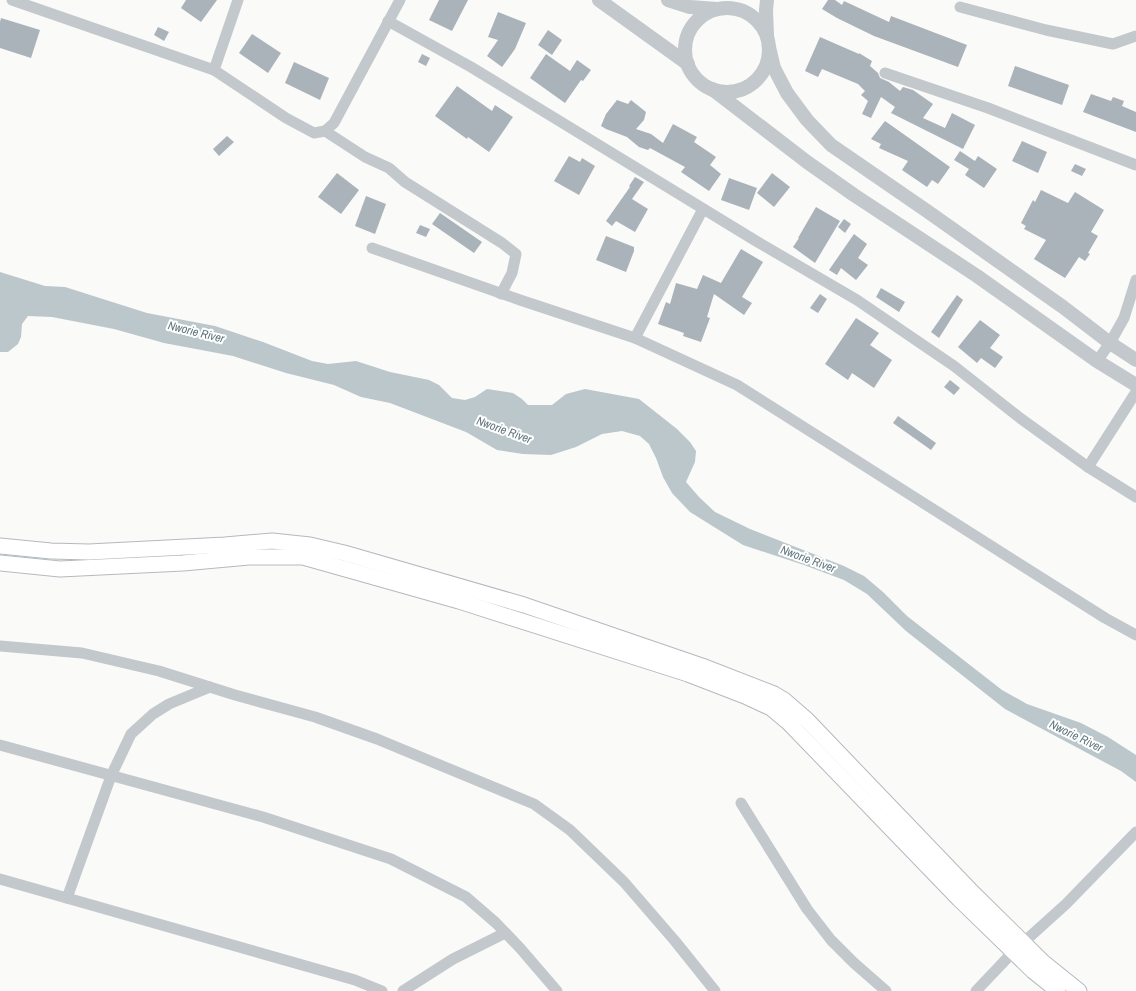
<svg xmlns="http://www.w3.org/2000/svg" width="1136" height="991" viewBox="0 0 1136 991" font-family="'Archivo Narrow',sans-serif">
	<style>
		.water { fill: #bbc7cb }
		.building { fill: #aab3b9 }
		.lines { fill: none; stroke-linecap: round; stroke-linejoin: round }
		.secondary-casing { stroke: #b3babf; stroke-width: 17 }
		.minor { stroke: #c3c8cc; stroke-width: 11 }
		.tertiary { stroke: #c3c8cc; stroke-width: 14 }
		.secondary { stroke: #fff; stroke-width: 15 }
		.labels { text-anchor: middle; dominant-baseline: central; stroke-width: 4; stroke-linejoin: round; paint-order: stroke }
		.water-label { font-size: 12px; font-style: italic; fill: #60757c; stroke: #fff }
	</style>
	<rect width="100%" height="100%" fill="#fafaf8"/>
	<polygon class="water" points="0,272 45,286 65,287 147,313 215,326 263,342 312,361 328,364 356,361 390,372 429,380 439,385 452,398 465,400 475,397 487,389 513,393 522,399 528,405 552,405 566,394 585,389 639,399 677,429 690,442 696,451 695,462 686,482 699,497 715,512 750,529 844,566 864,576 883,592 907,616 1002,690 1027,704 1081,723 1108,737 1136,755 1136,782 1121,771 1005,709 906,631 867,594 844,580 804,565 743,545 690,512 672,493 663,477 656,458 649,444 640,436 622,431 602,434 576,447 551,455 523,454 497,450 466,432 390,403 361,397 334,385 286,373 233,356 164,343 114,329 52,317 28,316 22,324 21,337 18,344 8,352 0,352"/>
	<g class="building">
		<polygon points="186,0 217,0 201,22 181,8"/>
		<polygon points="439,0 468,0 452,31 429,20"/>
		<polygon points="828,0 835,0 842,5 844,1 889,22 891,16 967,45 958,67 874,36 837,18 822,9"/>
		<polygon points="498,12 526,23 515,49 502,67 487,56 498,40 488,37"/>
		<polygon points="1,18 40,30 31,58 0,48 0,22"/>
		<polygon points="158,27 169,32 164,41 154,35"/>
		<polygon points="548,30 562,40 552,55 538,45"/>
		<polygon points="252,34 281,53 268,73 239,53"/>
		<polygon points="820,37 859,54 859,53 872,61 870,66 878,73 880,78 889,82 900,91 903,87 913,90 933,104 923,118 945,128 952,113 975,125 963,149 891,113 895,107 881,97 871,118 862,114 868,101 861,95 865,91 858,84 822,69 818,77 805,71"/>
		<polygon points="422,54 430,58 426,66 418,62"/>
		<polygon points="546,54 570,71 577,60 591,70 583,81 581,80 565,103 530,78"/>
		<polygon points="294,62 329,78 320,100 285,83"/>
		<polygon points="1015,66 1069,85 1062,105 1008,86"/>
		<polygon points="457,86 492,111 495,105 513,117 489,152 468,137 467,139 435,116"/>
		<polygon points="1091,94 1111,101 1113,97 1124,101 1122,106 1136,112 1136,132 1083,112"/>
		<polygon points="617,100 628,104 631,100 646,112 644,120 636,129 651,134 663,143 673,124 697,137 694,142 716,157 710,165 721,174 709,191 681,172 685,167 650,148 648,150 639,147 627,137 606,129 601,126 606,114"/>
		<polygon points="885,121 950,167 938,184 932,180 927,187 902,170 908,161 879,148 881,144 871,139"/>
		<polygon points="227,136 234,142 219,156 213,149"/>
		<polygon points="1022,141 1047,152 1038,173 1012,161"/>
		<polygon points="960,151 975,161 978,156 997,169 984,188 965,175 969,169 954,160"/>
		<polygon points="569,156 580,162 582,158 595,166 579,195 554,181"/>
		<polygon points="1075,164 1086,169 1082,176 1071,171"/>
		<polygon points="337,173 359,190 341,214 318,197"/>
		<polygon points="772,173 790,187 774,207 757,193"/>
		<polygon points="635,177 644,182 632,199 648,209 635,232 616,221 612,226 606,221 630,187 629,186"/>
		<polygon points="729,178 757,188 749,210 721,200"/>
		<polygon points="1041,190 1068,203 1075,192 1104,210 1091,232 1098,236 1088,253 1090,254 1085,261 1079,257 1065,278 1034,259 1046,240 1024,229 1026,226 1021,223 1033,200 1035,202"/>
		<polygon points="366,196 386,204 375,234 355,226"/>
		<polygon points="816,207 840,221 815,263 793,247 799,238 798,238"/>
		<polygon points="440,213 482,242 474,253 432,224"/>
		<polygon points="844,219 851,224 845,233 838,227"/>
		<polygon points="420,225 430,229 426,237 416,233"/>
		<polygon points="854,234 867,244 858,258 868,265 856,280 841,268 837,275 829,270"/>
		<polygon points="606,236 634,247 634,251 626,272 596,260"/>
		<polygon points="741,249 763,262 742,297 752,303 744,315 714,294 707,317 710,318 701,342 683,336 684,333 658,324 666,302 670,304 676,283 697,289 703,275 721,283"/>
		<polygon points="881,288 905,302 899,312 876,297"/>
		<polygon points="820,294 827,299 818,313 810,308"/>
		<polygon points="957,295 963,300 939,338 931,332"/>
		<polygon points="856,318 879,333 870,345 892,360 874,388 852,373 848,380 825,364"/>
		<polygon points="980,320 1000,335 990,348 1003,357 995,368 981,358 977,363 958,347"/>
		<polygon points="950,380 960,388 954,395 944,387"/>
		<polygon points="898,416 936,443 931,450 893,423"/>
	</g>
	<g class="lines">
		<g class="secondary-casing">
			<g id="secondary">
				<polyline points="0,546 51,551 89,552 225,545 272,541 310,545 344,553 524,605 702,666 774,694 784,700 807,720 970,890 1043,962 1079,991"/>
				<polyline points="0,563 60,569 183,563 249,557 303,557 459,601 688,674 745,696 771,708 789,723 959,899 1033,971 1058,991"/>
			</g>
		</g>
		<g class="minor">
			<polyline points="12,0 214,70 286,118 314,133 325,131 334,123 400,0"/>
			<polyline points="960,7 1046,30 1113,44 1136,36"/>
			<polyline points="388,21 471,67 756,241 857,300 954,366 1020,418 1088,467 1136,497"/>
			<polyline points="214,70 238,0"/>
			<polyline points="885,73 988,108 1136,165"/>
			<polyline points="325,131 365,157 389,168 405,182 502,243 516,254 512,273 501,294"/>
			<polyline points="703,209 635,338 737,385 1105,618 1136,635"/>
			<polyline points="372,248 520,300 635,338"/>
			<polyline points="1097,361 1110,343 1124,318 1136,280"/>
			<polyline points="1088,467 1136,392"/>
			<polyline points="0,646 82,653 159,671 235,695 315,717 377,739 534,804 570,830 624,882 675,941 715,991"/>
			<polyline points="0,745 263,817 391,859 466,897 496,923 520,948 557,991"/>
			<polyline points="741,803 807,909 831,940 854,963 886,991"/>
			<polyline points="0,879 355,980 382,991"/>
			<polyline points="67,898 111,776 131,734 153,714 169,704 210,687"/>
			<polyline points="403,991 453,959 505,933"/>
			<polyline points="976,991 1013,952 1066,904 1136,832"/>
		</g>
		<g class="tertiary">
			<polyline points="599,0 688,64"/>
			<polyline points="668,0 690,7 717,9"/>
			<circle cx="727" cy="50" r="42"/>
			<polyline points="767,35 766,10 767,0"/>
			<polyline points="769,47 774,68 787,93 807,120 831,145 927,211 1063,307 1110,343 1136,360"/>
			<polyline points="712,89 807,162 854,195 977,276 1097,361 1136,385"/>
		</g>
		<use href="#secondary" class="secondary"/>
	</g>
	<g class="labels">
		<g class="water-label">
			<text transform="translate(196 332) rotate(14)">Nworie River</text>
			<text transform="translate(504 430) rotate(20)">Nworie River</text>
			<text transform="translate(808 559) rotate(20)">Nworie River</text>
			<text transform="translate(1076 736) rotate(26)">Nworie River</text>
		</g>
	</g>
</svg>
